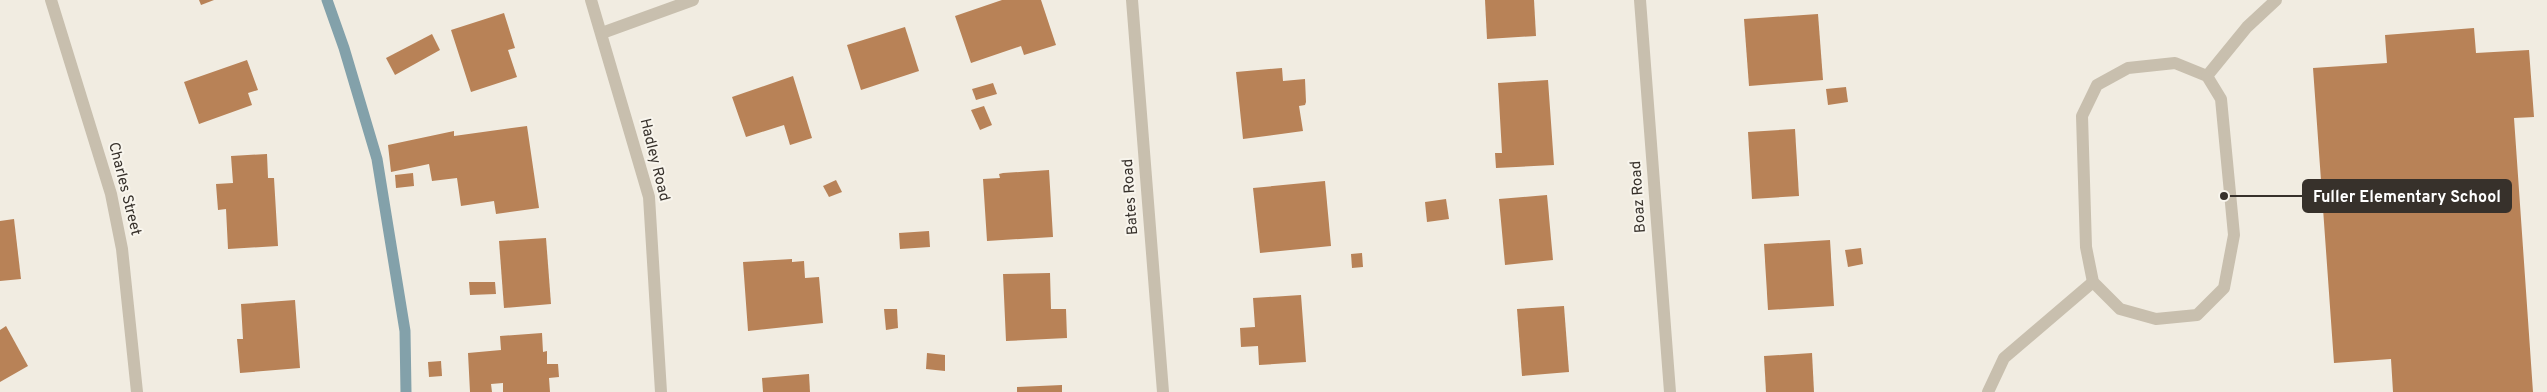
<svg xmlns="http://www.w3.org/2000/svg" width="2547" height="392" viewBox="0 0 2547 392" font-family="Overpass,sans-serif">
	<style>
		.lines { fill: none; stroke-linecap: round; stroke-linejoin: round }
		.stream { stroke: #83a1aa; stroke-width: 11 }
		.building { fill: #b88257 }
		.minor { stroke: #c8bfae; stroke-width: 12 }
		.labels { text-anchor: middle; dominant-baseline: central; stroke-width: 4; stroke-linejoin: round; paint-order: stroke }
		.street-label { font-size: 15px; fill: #37312b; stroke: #f8f5ed }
		.leader { fill: none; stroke: #37312b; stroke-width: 2 }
		.callout-dot { fill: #37312b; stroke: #f8f5ed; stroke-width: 2 }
		.callout { fill: #37312b; stroke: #37312b; stroke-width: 2 }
		.callout-label { font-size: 16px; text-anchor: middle; font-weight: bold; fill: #fff }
	</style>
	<rect width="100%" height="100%" fill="#f1ece1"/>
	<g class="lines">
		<polyline class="stream" points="327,0 344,48 377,159 405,331 406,392"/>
	</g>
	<g class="building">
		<polygon points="199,0 214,0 201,5"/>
		<polygon points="1002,0 1041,0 1056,45 1024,55 1021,46 971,63 955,16"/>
		<polygon points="1485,0 1534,0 1536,36 1487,39"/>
		<polygon points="504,13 515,48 508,50 517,77 471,92 451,30"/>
		<polygon points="1818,14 1823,80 1749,86 1744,19"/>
		<polygon points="905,27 919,71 861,90 847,45"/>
		<polygon points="2474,28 2476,53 2529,50 2534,117 2514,118 2533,392 2393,392 2391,359 2334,363 2313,68 2387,63 2385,35"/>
		<polygon points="432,34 440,50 395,75 386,58"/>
		<polygon points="247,60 258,90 248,93 252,105 199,124 184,82"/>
		<polygon points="1282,68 1283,81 1305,79 1306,102 1305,105 1299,106 1303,131 1243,139 1236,72"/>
		<polygon points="793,76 812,138 790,145 784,125 746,137 732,97"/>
		<polygon points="1548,80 1554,165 1496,168 1495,153 1502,153 1498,83"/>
		<polygon points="993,83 997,94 976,100 972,89"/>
		<polygon points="1846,87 1848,102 1828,105 1826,89"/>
		<polygon points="984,106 992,125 980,130 971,110"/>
		<polygon points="527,126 539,208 496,214 494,201 461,206 457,178 432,181 429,164 391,172 388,145 454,131 454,136"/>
		<polygon points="1795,129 1799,196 1752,199 1748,132"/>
		<polygon points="267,154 268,178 274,178 278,246 228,249 226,209 218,210 216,184 233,183 231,156"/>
		<polygon points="1049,170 1053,237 987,241 983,179 1000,178 999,174 1003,173"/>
		<polygon points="413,173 414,186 396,188 395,175"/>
		<polygon points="836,180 842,192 829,197 823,186"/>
		<polygon points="1325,181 1331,246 1260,253 1253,188"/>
		<polygon points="1547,195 1553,260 1505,265 1499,199"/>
		<polygon points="1446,199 1449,219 1427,222 1425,202"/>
		<polygon points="14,219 21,279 0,281 0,221"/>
		<polygon points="929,231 930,247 900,249 899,233"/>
		<polygon points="546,238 551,304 504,308 499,241"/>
		<polygon points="1830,240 1834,306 1768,310 1764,244"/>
		<polygon points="1861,248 1863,264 1848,267 1845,250"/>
		<polygon points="1362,253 1363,267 1352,268 1351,254"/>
		<polygon points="792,259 792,262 804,261 805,278 819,277 823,323 748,331 743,262"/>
		<polygon points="1050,273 1051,309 1066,309 1067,338 1006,341 1003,274"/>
		<polygon points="469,282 495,282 496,294 470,295"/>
		<polygon points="1301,295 1306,362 1259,365 1258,346 1241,347 1240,328 1255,327 1253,298"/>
		<polygon points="295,300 300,368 240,373 237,339 243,339 241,304"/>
		<polygon points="1564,306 1569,372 1522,376 1517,309"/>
		<polygon points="884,309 897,309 898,328 886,330"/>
		<polygon points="6,326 28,366 0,382 0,330"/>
		<polygon points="542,333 543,352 547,351 547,364 558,364 559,377 549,378 550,392 503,392 503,383 491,384 492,392 470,392 468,353 501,350 500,336"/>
		<polygon points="927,353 945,355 945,371 926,369"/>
		<polygon points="1812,353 1814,392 1766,392 1764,356"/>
		<polygon points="441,361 442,376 429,377 428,362"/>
		<polygon points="809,374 810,392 763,392 762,378"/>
		<polygon points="1062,385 1062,392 1017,392 1017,387"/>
	</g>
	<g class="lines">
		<g class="minor">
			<polyline points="51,0 111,194 122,249 137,392"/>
			<polyline points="591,0 649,197 661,392"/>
			<polyline points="1132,0 1163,392"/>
			<polyline points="1640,0 1670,392"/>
			<polyline points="602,33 693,0"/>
			<polygon points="2175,63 2207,76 2221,99 2234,235 2224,288 2197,315 2156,319 2120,309 2093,282 2086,247 2082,116 2097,85 2128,68"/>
			<polyline points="2207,76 2247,27 2276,0"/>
			<polyline points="1988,392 2004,358 2093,282"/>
		</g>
	</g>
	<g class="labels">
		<g class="street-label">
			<text transform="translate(654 160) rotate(76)">Hadley Road</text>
			<text transform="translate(124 189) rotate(76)">Charles Street</text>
			<text transform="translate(1131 197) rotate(-94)">Bates Road</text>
			<text transform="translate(1639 197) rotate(-94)">Boaz Road</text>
		</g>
	</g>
	<path class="leader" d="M2224 196L2303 196"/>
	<circle class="callout-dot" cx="2224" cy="196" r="5"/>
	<rect class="callout" x="2303" y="180" width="208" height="32" rx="5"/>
	<g class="callout-label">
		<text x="2407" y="202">Fuller Elementary School</text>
	</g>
</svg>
